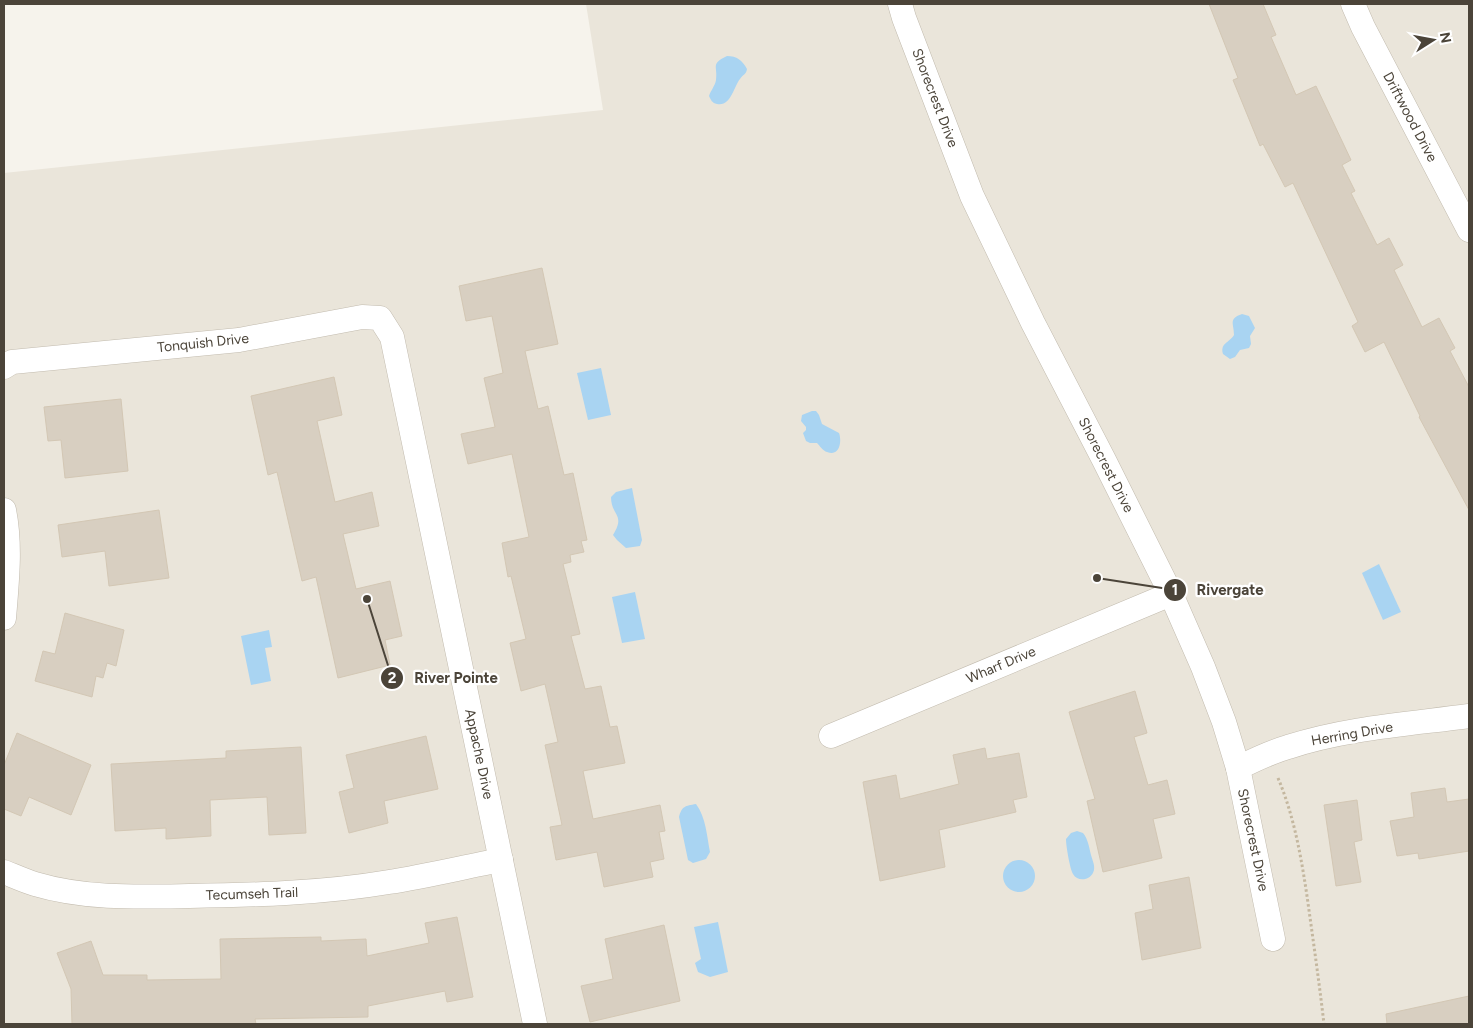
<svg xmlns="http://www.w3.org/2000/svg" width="1473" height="1028" viewBox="0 0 1473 1028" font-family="Figtree,sans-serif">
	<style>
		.residential { fill: #eae5da }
		.water { fill: #a9d4f2 }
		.building { fill: #d8cfc1; stroke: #d3c7b4 }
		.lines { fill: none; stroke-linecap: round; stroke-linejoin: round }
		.street-casing { stroke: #c2bbae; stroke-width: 25 }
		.path { stroke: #c4b79f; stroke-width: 3; stroke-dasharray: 2.5 2.5; stroke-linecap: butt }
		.street { stroke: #fff; stroke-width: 24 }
		.labels { text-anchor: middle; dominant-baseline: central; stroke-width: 4.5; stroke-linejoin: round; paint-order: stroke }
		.street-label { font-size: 14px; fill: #4b4439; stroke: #fff }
		.leader { fill: none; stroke: #4b4439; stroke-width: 2 }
		.callout-dot { fill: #4b4439; stroke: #fff; stroke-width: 2 }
		.mark-label { font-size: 15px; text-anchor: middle; font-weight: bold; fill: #fff }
		.callout-label { font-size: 15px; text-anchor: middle; font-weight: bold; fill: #4b4439; stroke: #fff; stroke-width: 4.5; stroke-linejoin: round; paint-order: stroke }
	</style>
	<rect width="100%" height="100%" fill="#f6f3ec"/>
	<polygon class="residential" points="586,4 1469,4 1469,1024 4,1024 4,173 603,110"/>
	<g class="water">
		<path d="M 727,56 C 737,56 742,60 747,69 C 746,75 743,74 740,79 C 734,86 731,107 717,104 C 712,103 711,100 709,96 C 711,90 715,86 716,80 C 718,66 710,64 727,56 Z"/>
		<path d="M 1242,314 L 1249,316 L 1255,328 L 1250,336 L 1251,344 L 1249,348 L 1240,350 L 1235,357 L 1230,359 L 1223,354 C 1220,343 1229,343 1234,335 C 1234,323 1228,319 1242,314 Z"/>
		<polygon points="601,368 611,415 588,420 577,373"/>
		<path d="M 812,411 L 816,411 L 819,415 L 822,424 L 839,433 C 842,441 840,457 827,452 C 823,451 820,446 817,443 L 810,443 L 806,441 L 803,433 L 806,430 L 806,427 L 801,421 L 802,415 Z"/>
		<path d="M 632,488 L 642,540 L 640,546 L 626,548 L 617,540 L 613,535 C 626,514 611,516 611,497 L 616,492 Z"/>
		<polygon points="1379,564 1401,612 1383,620 1362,573"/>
		<polygon points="635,592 645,639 622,643 612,597"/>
		<polygon points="269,630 272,647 265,648 271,681 251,685 241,636"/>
		<path d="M 696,804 C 706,817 707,837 710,852 L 706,859 L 693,863 L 688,860 L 679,817 C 682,806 685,806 696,804 Z"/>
		<path d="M 1077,831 L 1083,833 C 1088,839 1089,847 1091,855 C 1092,859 1095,865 1094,870 C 1092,880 1078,883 1073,874 C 1070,869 1066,846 1066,839 L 1071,833 Z"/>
		<circle cx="1019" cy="876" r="16"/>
		<polygon points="718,922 728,972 710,977 698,972 695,963 701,959 694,927"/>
	</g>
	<g class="building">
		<polygon points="1209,4 1263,4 1276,35 1271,37 1296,95 1316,86 1351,160 1342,165 1355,191 1351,193 1377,245 1389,238 1403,265 1394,270 1422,327 1439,318 1455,348 1450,351 1469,387 1469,510 1419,417 1420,416 1384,342 1365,352 1352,326 1358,322 1293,183 1285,187 1263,144 1260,146 1233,80 1238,78"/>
		<polygon points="542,268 558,344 525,351 538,409 548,406 564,475 573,473 587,540 581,541 584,552 570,555 571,562 563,564 580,634 571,636 585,689 601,686 610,727 617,726 625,763 583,771 593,819 660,805 665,831 659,832 664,859 650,862 653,877 604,887 597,852 556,860 550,827 562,825 545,745 558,742 545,684 521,691 510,643 526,639 511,576 508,577 502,543 529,537 512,454 468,464 461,434 495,427 484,378 503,373 492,316 466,321 459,286"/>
		<polygon points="334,377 342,415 317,421 335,502 372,492 379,526 343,534 356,589 390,581 402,636 385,640 390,665 338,678 316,577 302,581 277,472 268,475 251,396"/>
		<polygon points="121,399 128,471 65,478 61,440 48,441 44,407"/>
		<polygon points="159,510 169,578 109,586 105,551 62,557 58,525"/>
		<polygon points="65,613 124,630 116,666 107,663 103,678 96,676 92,697 35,681 43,651 55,654"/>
		<polygon points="1135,691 1147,733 1134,737 1148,785 1167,780 1175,814 1153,819 1162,858 1103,872 1087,801 1095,799 1069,712"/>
		<polygon points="17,733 91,765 71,815 29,797 21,816 4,809 4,765"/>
		<polygon points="426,736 438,789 384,801 388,823 349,833 339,792 354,788 346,755"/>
		<polygon points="301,747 306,833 269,835 267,797 210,800 211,836 166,839 166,828 115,831 111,764 226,758 226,751"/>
		<polygon points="985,748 987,759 1019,753 1027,797 1013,800 1016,812 939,830 945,867 880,881 863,782 896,775 900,799 959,784 953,755"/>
		<polygon points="1445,788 1447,802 1469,799 1469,851 1419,859 1418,853 1397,856 1390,821 1414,817 1411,793"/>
		<polygon points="1357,800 1362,840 1354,842 1361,882 1336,886 1324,805"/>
		<polygon points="1189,877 1201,948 1142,960 1135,913 1153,909 1149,885"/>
		<polygon points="457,917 473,997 447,1002 445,991 368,1006 368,1017 255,1019 256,1024 72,1024 71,989 57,953 91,941 103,975 147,975 147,980 221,979 220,939 321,937 321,941 366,939 367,956 429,943 425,923"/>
		<polygon points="664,925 680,1001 590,1022 581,986 613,979 605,939"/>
		<polygon points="1469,996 1469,1024 1387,1024 1386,1014"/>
	</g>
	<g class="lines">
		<g class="street-casing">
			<g id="street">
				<polyline points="900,4 904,18 972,196 1033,323 1104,460 1171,594 1203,667 1224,722 1238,768 1273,939"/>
				<polyline points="1353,4 1363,27 1469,230"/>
				<polyline points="4,367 12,362 239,340 362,317 380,318 392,337 535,1024"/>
				<path d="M 4,510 C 11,545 7,582 4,618"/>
				<polyline points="831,736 1171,594"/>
				<path d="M 1238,768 C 1254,760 1271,752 1288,747 C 1346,728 1409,724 1469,716"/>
				<path d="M 4,872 C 14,876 25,881 35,884 C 85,899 138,897 189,896 C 256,895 324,893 389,882 C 427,876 464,867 501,860"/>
			</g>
		</g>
		<path class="path" d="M 1278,778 C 1294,816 1301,856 1307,896 C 1313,939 1319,981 1324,1024"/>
		<use href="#street" class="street"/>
	</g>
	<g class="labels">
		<g class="street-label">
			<text transform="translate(935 98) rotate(69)">Shorecrest Drive</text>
			<text transform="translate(1410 117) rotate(62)">Driftwood Drive</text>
			<text transform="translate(203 343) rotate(-6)">Tonquish Drive</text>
			<text transform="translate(1106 465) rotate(63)">Shorecrest Drive</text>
			<text transform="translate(1001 665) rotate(-23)">Wharf Drive</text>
			<text transform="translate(1352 734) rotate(-10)">Herring Drive</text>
			<text transform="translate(479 754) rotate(78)">Appache Drive</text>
			<text transform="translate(1253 840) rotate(78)">Shorecrest Drive</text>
			<text transform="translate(252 894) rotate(-2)">Tecumseh Trail</text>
		</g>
	</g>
	<path class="leader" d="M1097 578L1175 590M367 599L392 678"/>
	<g class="callout-dot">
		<circle cx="1097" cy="578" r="5"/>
		<circle cx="367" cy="599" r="5"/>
		<circle cx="1175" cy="590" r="12"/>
		<circle cx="392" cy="678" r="12"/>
	</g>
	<g class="mark-label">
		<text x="1175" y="595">1</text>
		<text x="392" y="683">2</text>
	</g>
	<g class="callout-label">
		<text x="1230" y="595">Rivergate</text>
		<text x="456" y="683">River Pointe</text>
	</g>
	<rect width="1473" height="1028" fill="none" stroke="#4b4439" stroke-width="10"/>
	<g transform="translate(1433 40) rotate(79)" stroke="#ffffff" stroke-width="4" paint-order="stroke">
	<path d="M0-4L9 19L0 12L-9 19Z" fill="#4b4439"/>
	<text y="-8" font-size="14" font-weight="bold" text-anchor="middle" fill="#4b4439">N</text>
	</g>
</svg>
